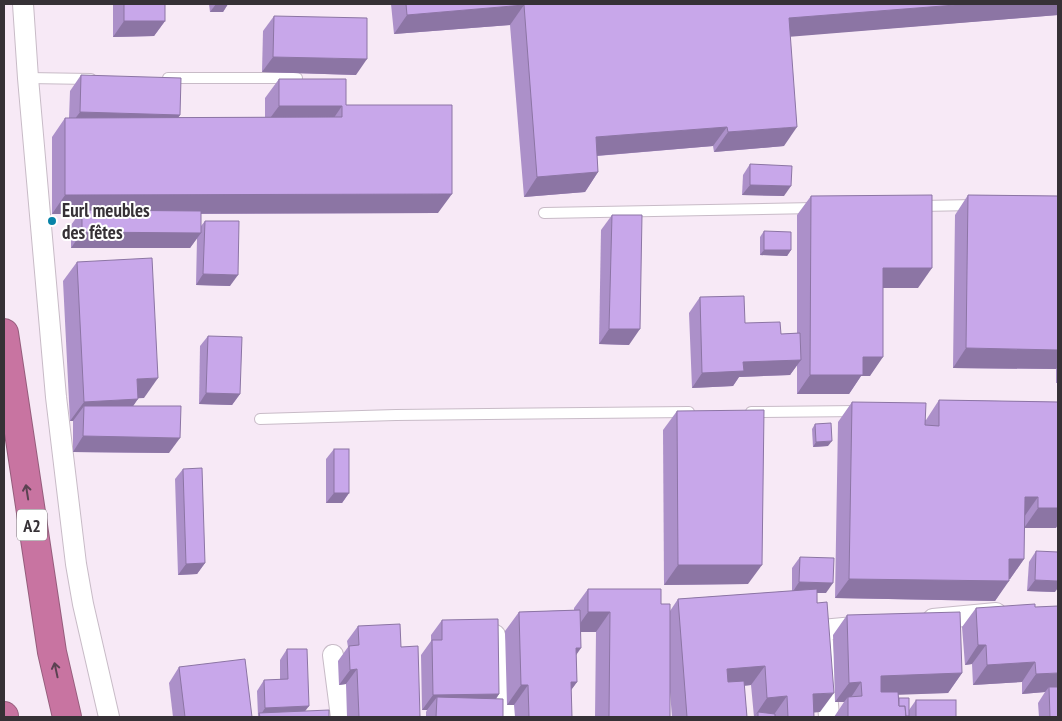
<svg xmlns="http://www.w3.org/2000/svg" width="1062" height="721" viewBox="0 0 1062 721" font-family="'PT Sans Narrow',sans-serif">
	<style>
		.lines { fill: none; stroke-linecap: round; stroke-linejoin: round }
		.lane-casing { stroke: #c8bbc7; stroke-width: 12 }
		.street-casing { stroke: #c8bbc7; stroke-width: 22 }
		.highway-casing { stroke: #955d7c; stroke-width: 30 }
		.lane { stroke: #fff; stroke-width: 10 }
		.street { stroke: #fff; stroke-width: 20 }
		.highway { stroke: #c874a1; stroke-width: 28 }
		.wall { fill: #ac90c9 }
		.shaded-wall { fill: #8c75a4 }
		.building { fill: #c8a7ea; stroke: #8c75a4 }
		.oneway { stroke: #5a4251 }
		.poi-dot { fill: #0783a8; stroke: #fff; stroke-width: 2 }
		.labels { text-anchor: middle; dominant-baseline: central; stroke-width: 4; stroke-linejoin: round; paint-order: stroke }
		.shield { fill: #fff; stroke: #726f72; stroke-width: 1 }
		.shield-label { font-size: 18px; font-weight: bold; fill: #363136 }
		.poi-label { font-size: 19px; font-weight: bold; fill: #363136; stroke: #fff; text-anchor: start }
	</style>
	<rect width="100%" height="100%" fill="#f7e9f6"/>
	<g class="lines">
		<g class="lane-casing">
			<g id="lane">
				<polyline points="28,78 91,79"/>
				<polyline points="168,78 297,78"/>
				<polyline points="920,206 975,205"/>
				<polyline points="544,213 815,208"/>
				<polyline points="751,412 859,411"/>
				<polyline points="260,419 396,415 689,412"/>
			</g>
		</g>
		<g class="street-casing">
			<g id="street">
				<polyline points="23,4 28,78 56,397 76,564 83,604 109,717"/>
				<polyline points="933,619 996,613"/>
				<polyline points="495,635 507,717"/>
				<polyline points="333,655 341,717"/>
				<polyline points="829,717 822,630 865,626"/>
			</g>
		</g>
		<g class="highway-casing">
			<g id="highway">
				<polyline points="4,333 52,652 67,717"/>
				<polyline points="4,716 4,717"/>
			</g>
		</g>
		<use href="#lane" class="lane"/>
		<use href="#street" class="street"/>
		<use href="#highway" class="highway"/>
	</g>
	<g class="wall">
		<polygon points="113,4 165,4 165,21 154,36 113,37"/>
		<polygon points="209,4 228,4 223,12 210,12"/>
		<polygon points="391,4 1058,4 1058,15 790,36 784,146 714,152 713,146 597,156 598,172 585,192 524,197 510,25 394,34"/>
		<polygon points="274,16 356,75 262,72 263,31"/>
		<polygon points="81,75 180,115 178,118 265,117 265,98 279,79 346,105 438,213 201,214 201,226 205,221 230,286 196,285 197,238 190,248 71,248 71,225 79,214 52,214 52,137 65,118 69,118 70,91"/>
		<polygon points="750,164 784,196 742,195 743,175"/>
		<polygon points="968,195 1058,196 1058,383 1056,383 1056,369 953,368 955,215"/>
		<polygon points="811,196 918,288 883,288 870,376 861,376 849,394 797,394 797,365 790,375 739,377 733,386 692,388 689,313 700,297 745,323 781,334 797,333 797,215"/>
		<polygon points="612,215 629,345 599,344 601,230"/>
		<polygon points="764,231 791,250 787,256 760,255 760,237"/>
		<polygon points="77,262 144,398 138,398 133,406 169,453 73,452 73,421 70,421 63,281"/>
		<polygon points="208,336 240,394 232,405 199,404 200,346"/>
		<polygon points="939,400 1058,402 1056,528 1024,528 1024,559 1010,579 1009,579 995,601 835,598 838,422 852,402 926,420"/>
		<polygon points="677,411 748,584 664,585 663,430"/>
		<polygon points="815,424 828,446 813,447 812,429"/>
		<polygon points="334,449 349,493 342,503 326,503 326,459"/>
		<polygon points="183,469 205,563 197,574 178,575 175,479"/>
		<polygon points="1036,551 1055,592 1027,591 1029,562"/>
		<polygon points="800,557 826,593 817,593 820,712 814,712 814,717 754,717 751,685 744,686 747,717 672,717 670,692 670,717 595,717 596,632 581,632 576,655 577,682 571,690 572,717 515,717 514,705 507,705 505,631 519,612 574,610 574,608 588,589 661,604 670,611 678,599 792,591 792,568"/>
		<polygon points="1035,607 1058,717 1039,717 1038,703 1045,692 1022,694 1022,682 973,685 972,664 965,665 962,627 976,608"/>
		<polygon points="847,615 962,673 948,693 898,694 899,698 909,710 916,700 956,717 834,717 844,702 835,702 833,635"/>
		<polygon points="442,620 499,694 496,699 503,717 426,717 426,712 427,710 422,710 421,655 431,641 431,635"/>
		<polygon points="358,626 401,647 420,717 347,717 346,684 339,685 338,661 348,647 347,641"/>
		<polygon points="287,649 309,706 305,711 329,717 257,717 258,716 257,691 264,680 280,680 280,660"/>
		<polygon points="179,667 252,717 173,717 169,683"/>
	</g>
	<g class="shaded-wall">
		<polygon points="216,4 228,4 223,12 210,12"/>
		<polygon points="968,4 1058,4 1058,15 775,38 789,18"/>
		<polygon points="524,5 510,25 394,34 407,15"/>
		<polygon points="124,21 165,21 154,36 113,37"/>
		<polygon points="273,57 367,59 356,75 262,72"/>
		<polygon points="279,106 342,106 329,125 265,125"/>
		<polygon points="80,112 180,115 169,130 69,127"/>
		<polygon points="727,127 713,146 582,157 596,137"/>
		<polygon points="797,127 784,146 714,152 728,132"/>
		<polygon points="598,172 585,192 524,197 537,177"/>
		<polygon points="750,185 791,186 784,196 742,195"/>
		<polygon points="452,194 438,213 82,214 82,210 79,214 52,214 65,195"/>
		<polygon points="82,232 201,233 190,248 71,248"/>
		<polygon points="764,250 791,250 787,256 760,255"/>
		<polygon points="883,268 932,268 918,288 869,288"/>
		<polygon points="203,274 238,275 230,286 196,285"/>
		<polygon points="609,329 640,329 629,345 599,344"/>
		<polygon points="966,348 1058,350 1058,367 1056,369 953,368"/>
		<polygon points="863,357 883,357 870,376 861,376 849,394 797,394 810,375"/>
		<polygon points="801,360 790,375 739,377 733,386 692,388 702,373 743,362"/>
		<polygon points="158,378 144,398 123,399 137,379"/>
		<polygon points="206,393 240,394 232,405 199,404"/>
		<polygon points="138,399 124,419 84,406 73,421 70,421 84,402"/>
		<polygon points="83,436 180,438 169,453 73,452"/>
		<polygon points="832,441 828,446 813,447 816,442"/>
		<polygon points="334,493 349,493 342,503 326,503"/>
		<polygon points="1025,497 1038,497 1024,517"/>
		<polygon points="1038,508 1058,508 1058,525 1056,528 1024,528"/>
		<polygon points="1009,559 1024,559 1010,579 995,579"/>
		<polygon points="205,563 197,574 178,575 186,564"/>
		<polygon points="678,565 762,565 748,584 664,585"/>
		<polygon points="849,579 1009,581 995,601 835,598"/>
		<polygon points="1035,580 1058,581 1058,588 1055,592 1027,591"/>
		<polygon points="799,582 833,583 826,593 792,593"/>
		<polygon points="588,612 610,612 596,632 574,632"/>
		<polygon points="978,645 986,645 972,664 965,665"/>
		<polygon points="576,648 581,648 568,667"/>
		<polygon points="1035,662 1022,682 973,685 987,665"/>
		<polygon points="765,666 751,685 713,688 727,669"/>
		<polygon points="357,669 346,684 339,685 350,670"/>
		<polygon points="962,673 948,693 867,696 881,676"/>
		<polygon points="1058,673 1058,691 1049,687 1045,692 1022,694 1036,674"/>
		<polygon points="571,682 577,682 563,701"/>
		<polygon points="861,682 848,702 848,697 844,702 835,702 849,683"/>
		<polygon points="521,685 528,685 514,705 507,705"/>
		<polygon points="834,693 820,712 799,714 813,694"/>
		<polygon points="499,694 488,710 437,697 427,710 422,710 433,695"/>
		<polygon points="787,696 773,716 758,712 754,717 767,698"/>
		<polygon points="309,706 301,716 260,716 265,708"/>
	</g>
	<g class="building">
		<rect x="124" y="4" width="41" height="17"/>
		<polygon points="406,4 968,4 789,18 797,127 728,132 727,127 596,137 598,172 537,177 524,5 407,15"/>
		<polygon points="274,16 367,18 367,59 273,57"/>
		<polygon points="81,75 181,78 180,115 80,112"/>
		<polygon points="279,79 346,79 346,105 452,105 452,194 65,195 65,118 342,117 342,106 279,106"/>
		<polygon points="750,164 792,166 791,186 750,185"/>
		<polygon points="932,195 932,268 883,268 883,357 863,357 863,375 810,375 811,196"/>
		<polygon points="968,195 1058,196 1058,350 966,348"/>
		<polygon points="82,210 201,211 201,233 82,232"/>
		<polygon points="612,215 642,215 640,329 609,329"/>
		<polygon points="205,221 239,221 238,275 203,274"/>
		<polygon points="764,231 791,232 791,250 764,250"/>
		<polygon points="152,258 158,378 137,379 138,399 84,402 77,262"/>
		<polygon points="744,296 745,323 780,322 781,334 800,333 801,360 743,362 744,371 702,373 700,297"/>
		<polygon points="208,336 242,337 240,394 206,393"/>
		<polygon points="939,400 1058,402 1058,508 1038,508 1038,497 1025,497 1024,559 1009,559 1009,581 849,579 852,402 926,403 925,425 939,426"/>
		<polygon points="84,406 181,406 180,438 83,436"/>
		<polygon points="764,410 762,565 678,565 677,411"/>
		<polygon points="831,423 832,441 816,442 815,424"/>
		<rect x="334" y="449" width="15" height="44"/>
		<polygon points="202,468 205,563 186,564 183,469"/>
		<polygon points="1036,551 1058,552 1058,581 1035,580"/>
		<polygon points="800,557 834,558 833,583 799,582"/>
		<polygon points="588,589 661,589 661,604 670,604 670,717 609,717 610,612 588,612"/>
		<polygon points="817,589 817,603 827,602 834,693 813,694 814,717 788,717 787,696 767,698 765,666 727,669 728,682 744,681 747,717 687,717 678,599"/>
		<polygon points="1035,604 1035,607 1058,606 1058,673 1036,674 1035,662 987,665 986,645 978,645 976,608"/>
		<polygon points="580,610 581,648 576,648 577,682 571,682 572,717 529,717 528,685 521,685 519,612"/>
		<polygon points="960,612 962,673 881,676 881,692 898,692 899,706 905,706 906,717 848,717 848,697 862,696 861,682 849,683 847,615"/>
		<polygon points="498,619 499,694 433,695 432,640 442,640 442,620"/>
		<polygon points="400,624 401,647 418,646 420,717 359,717 357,669 350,670 349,646 359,645 358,626"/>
		<polygon points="287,649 307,649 309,706 265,708 264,680 288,679"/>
		<polygon points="245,659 252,717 185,717 179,667"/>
		<polygon points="1049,687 1058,687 1058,717 1050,717"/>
		<polygon points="437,697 503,699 503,717 436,717"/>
		<polygon points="899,698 909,698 909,716 906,716 905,706 899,706"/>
		<rect x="916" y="700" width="40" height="17"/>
		<polygon points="329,710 329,717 260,717 259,713"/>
		<polygon points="758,712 775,714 775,717 758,717"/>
	</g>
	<defs><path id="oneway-shaft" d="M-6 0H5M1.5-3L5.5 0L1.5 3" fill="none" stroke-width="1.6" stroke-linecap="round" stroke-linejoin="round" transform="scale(1.25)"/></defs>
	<g class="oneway">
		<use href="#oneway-shaft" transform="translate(27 492) rotate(-99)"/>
		<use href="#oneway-shaft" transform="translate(56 670) rotate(-102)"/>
	</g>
	<circle class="poi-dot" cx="52" cy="221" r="5"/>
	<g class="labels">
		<rect class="shield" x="17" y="509.5" width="30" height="31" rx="4"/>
		<g class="shield-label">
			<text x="32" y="525">A2</text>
		</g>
		<g class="poi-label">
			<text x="62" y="210">Eurl meubles<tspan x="62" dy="22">des fêtes</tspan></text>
		</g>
	</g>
	<rect width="1062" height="721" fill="none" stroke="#363136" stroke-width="10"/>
</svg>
